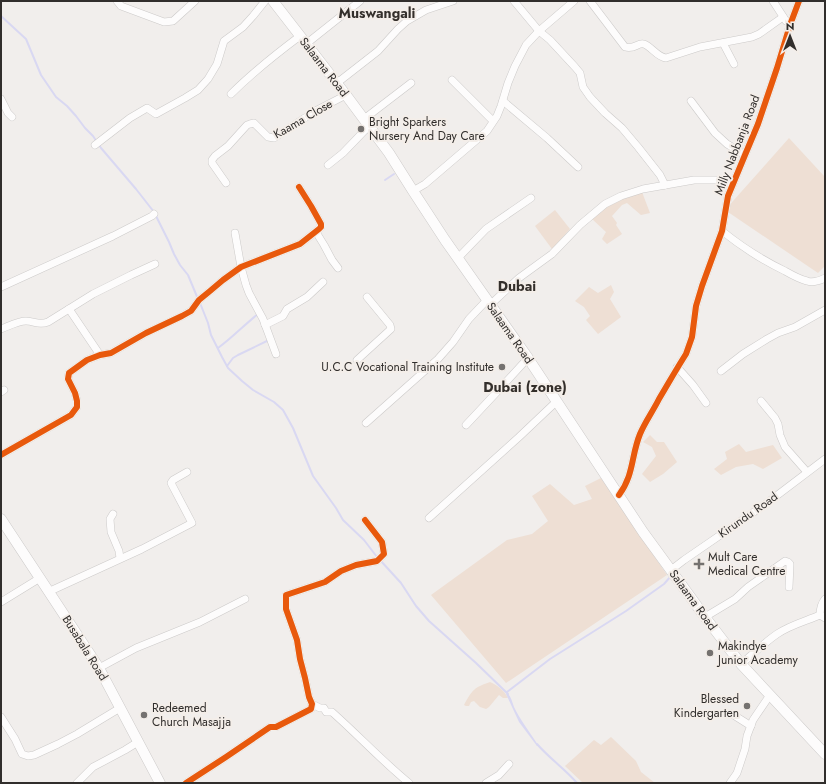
<svg xmlns="http://www.w3.org/2000/svg" width="826" height="784" viewBox="0 0 826 784" font-family="Jost,sans-serif">
	<style>
		.green { fill: #eedfd4 }
		.water { fill: #d9d8f2 }
		.lines { fill: none; stroke-linecap: round; stroke-linejoin: round }
		.stream { stroke: #d9d8f2; stroke-width: 2 }
		.street-casing { stroke: #cccac9; stroke-width: 8 }
		.secondary-casing { stroke: #cccac9; stroke-width: 11 }
		.street { stroke: #fdfcfc; stroke-width: 7 }
		.secondary { stroke: #fdfcfc; stroke-width: 10 }
		.cycleway-casing { stroke: #f4eee9; stroke-width: 8 }
		.cycleway { stroke: #e8590c; stroke-width: 6 }
		.poi-dot { fill: #74716f; stroke: #f4eee9; stroke-width: 1.5 }
		.labels { text-anchor: middle; dominant-baseline: central; stroke-width: 4; stroke-linejoin: round; paint-order: stroke }
		.street-label { font-size: 12px; fill: #312e2c; stroke: #f4eee9 }
		.poi-label { font-size: 12px; fill: #312e2c; stroke: #f4eee9; text-anchor: start }
		.quarter-label { font-size: 14px; font-weight: bold; fill: #342f2b; stroke: #f4eee9 }
	</style>
	<rect width="100%" height="100%" fill="#f1eeec"/>
	<g class="green">
		<polygon points="789,138 825,177 825,266 818,273 725,210"/>
		<polygon points="642,192 650,213 641,215 627,203 622,205 612,216 617,223 616,225 622,234 607,244 602,239 606,232 591,218 606,205"/>
		<polygon points="555,210 570,229 552,249 535,226"/>
		<polygon points="611,285 614,292 610,299 621,317 598,334 586,320 590,316 584,307 575,301 589,287 598,293"/>
		<polygon points="650,435 657,442 664,442 677,462 663,474 650,482 642,474 656,456 652,447 643,442"/>
		<polygon points="739,444 746,452 773,445 782,458 763,469 753,464 736,467 721,475 714,469 727,459 725,452"/>
		<polygon points="601,478 667,575 506,683 431,595 507,540 532,534 548,521 532,496 550,484 574,505 592,499 585,486"/>
		<path d="M 490,682 C 497,685 505,691 508,698 L 503,698 L 499,695 L 489,707 L 486,709 L 480,707 L 474,701 L 471,702 L 469,706 L 466,706 L 464,705 C 466,701 471,692 474,690 C 478,686 485,684 490,682 Z"/>
		<polygon points="611,737 636,761 641,772 655,783 583,783 565,766 594,740 601,745"/>
	</g>
	<path class="water" d="M 507,693 C 511,696 512,702 514,707 C 520,720 530,732 538,745 L 537,746 L 519,722 L 506,694 Z"/>
	<g class="lines">
		<g class="stream">
			<polyline points="1,16 26,39 41,75 56,97 67,106 76,116 85,128 93,136 101,148 136,189 154,212"/>
			<polyline points="385,180 394,174"/>
			<polyline points="156,216 169,242 174,254 180,265 188,275 198,299"/>
			<polyline points="200,303 208,323 211,335 222,357 228,368 242,381 253,390 274,402 283,410 293,428 313,476 336,508 343,520 364,540 377,557"/>
			<path d="M 218,348 C 232,338 244,325 258,314"/>
			<polyline points="227,366 233,358 238,355 269,340"/>
			<polyline points="380,560 401,583 416,606 429,621 476,663 508,694"/>
			<polyline points="507,692 550,659 626,611 664,584 671,576"/>
			<path d="M 537,744 C 549,758 565,769 577,783"/>
		</g>
		<g class="street-casing">
			<g id="street">
				<polyline points="117,1 121,6 164,22 173,21 195,1"/>
				<polyline points="514,1 539,31 550,40 575,67 580,73 583,87 590,97 605,113 622,128 638,147 660,175 665,185"/>
				<path d="M 590,1 L 625,47 C 635,50 638,42 644,44 C 652,47 657,57 666,58 L 700,47 L 752,37 L 759,34 L 783,17"/>
				<polyline points="773,1 786,21"/>
				<polyline points="723,43 734,64"/>
				<polyline points="306,44 360,1"/>
				<polyline points="452,80 493,121"/>
				<polyline points="337,83 378,51 398,29 407,21 426,10 453,1"/>
				<path d="M 231,94 C 252,73 276,54 300,36"/>
				<polyline points="1,99 8,113 12,117"/>
				<polyline points="503,101 547,138 578,167"/>
				<polyline points="691,101 715,133 727,144 745,155"/>
				<polyline points="364,119 411,83"/>
				<polyline points="95,145 130,118 147,108 156,114 185,98 198,90 208,79 217,64 224,41 243,27 253,16 265,1"/>
				<polyline points="328,165 343,153 369,126"/>
				<polyline points="226,183 212,163 212,160 215,156 228,146 247,125 250,124 254,123 268,137 274,138 317,110 346,95"/>
				<polyline points="413,191 425,184 487,131 497,116 501,106 508,83 515,66 526,45 539,31 574,1"/>
				<path d="M 722,231 C 742,247 762,260 785,271 C 792,275 799,279 807,281 C 813,283 819,281 825,278"/>
				<polyline points="316,232 324,245 332,260 338,268"/>
				<polyline points="235,233 241,267 246,285 249,293 263,319 276,354"/>
				<polyline points="458,258 486,229 531,198"/>
				<polyline points="1,287 113,236 152,216 154,214"/>
				<polyline points="490,305 519,278 552,254 580,225 605,204 621,196 643,189 694,180 720,180 733,184"/>
				<polyline points="69,309 100,355"/>
				<polyline points="265,325 283,316 287,309 307,297 323,282"/>
				<path d="M 1,329 C 9,326 18,321 26,321 C 35,321 38,326 48,322 L 93,294 L 131,275 L 155,264"/>
				<polyline points="357,360 391,329 390,325 367,297"/>
				<polyline points="677,367 693,385 706,403"/>
				<polyline points="721,371 743,354 767,339 778,333 795,327 825,310"/>
				<polyline points="1,392 4,390"/>
				<polyline points="761,401 775,418 778,424 780,435 785,447 807,472"/>
				<polyline points="366,423 438,359 453,342 469,319 487,300"/>
				<polyline points="466,425 495,394 528,358"/>
				<polyline points="1,455 71,415 77,407 77,401 75,393 68,379 69,373 87,360 100,355 111,353 146,333 182,316 191,311 199,300 210,291 223,280 241,267 300,244 319,229 321,227 321,224 311,206 299,187"/>
				<path d="M 619,495 C 634,475 631,456 640,434 C 645,422 653,411 659,399 C 668,384 677,368 686,354 L 692,337 L 696,306 L 702,286 L 722,231 L 728,196 L 745,155 L 758,124 L 777,68 L 790,25 L 799,1"/>
				<polyline points="113,514 110,519 111,532 119,551 120,558"/>
				<polyline points="429,518 519,437 557,401"/>
				<polyline points="671,570 684,560 767,503 825,459"/>
				<polyline points="48,592 142,549 192,523 171,483 173,480 187,472"/>
				<polyline points="1,602 40,578"/>
				<path d="M 820,615 C 820,609 821,604 825,599"/>
				<polyline points="705,617 735,599 748,587 785,561 788,562 790,564 789,587"/>
				<path d="M 741,664 C 753,654 764,643 777,634 C 790,625 806,621 820,615 L 825,618"/>
				<polyline points="99,668 136,648 200,622 245,599"/>
				<path d="M 312,704 L 320,708 L 324,708 L 326,712 L 332,712 C 358,735 382,761 409,783"/>
				<polyline points="732,714 751,726"/>
				<polyline points="1,717 15,739 22,754 28,756 34,755 58,744 77,734 120,708"/>
				<polyline points="77,783 93,767 125,750 138,742"/>
				<polyline points="186,783 226,757 270,727 276,727 311,709 312,704 309,697 305,678 300,659 297,640 286,609 286,595 325,582 341,571 356,565 377,561 384,554 382,542 365,520"/>
				<polyline points="486,783 499,775 509,764"/>
				<polyline points="730,783 737,773 745,749 747,736 753,720 770,695"/>
			</g>
		</g>
		<g class="secondary-casing">
			<g id="secondary">
				<polyline points="273,1 346,95 389,153 413,191 445,240 528,358 643,532 705,617 741,664 825,754"/>
				<polyline points="1,519 99,668 160,783"/>
			</g>
		</g>
		<use href="#street" class="street"/>
		<use href="#secondary" class="secondary"/>
		<g class="cycleway-casing">
			<g id="cycleway">
				<polyline points="1,455 71,415 77,407 77,401 75,393 68,379 69,373 87,360 100,355 111,353 146,333 182,316 191,311 199,300 210,291 223,280 241,267 300,244 319,229 321,227 321,224 311,206 299,187"/>
				<path d="M 619,495 C 634,475 631,456 640,434 C 645,422 653,411 659,399 C 668,384 677,368 686,354 L 692,337 L 696,306 L 702,286 L 722,231 L 728,196 L 745,155 L 758,124 L 777,68 L 790,25 L 799,1"/>
				<polyline points="186,783 226,757 270,727 276,727 311,709 312,704 309,697 305,678 300,659 297,640 286,609 286,595 325,582 341,571 356,565 377,561 384,554 382,542 365,520"/>
			</g>
		</g>
		<use href="#cycleway" class="cycleway"/>
	</g>
	<g class="poi-dot">
		<circle cx="361" cy="129" r="4"/>
		<circle cx="502" cy="367" r="4"/>
		<path d="M697 558h4v4h4v4h-4v4h-4v-4h-4v-4h4z"/>
		<circle cx="710" cy="653" r="4"/>
		<circle cx="747" cy="706" r="4"/>
		<circle cx="144" cy="715" r="4"/>
	</g>
	<g class="labels">
		<g class="street-label">
			<text transform="translate(324 67) rotate(52)">Salaama Road</text>
			<text transform="translate(303 119) rotate(-30)">Kaama Close</text>
			<text transform="translate(737 145) rotate(-69)">Milly Nabbanja Road</text>
			<text transform="translate(510 333) rotate(55)">Salaama Road</text>
			<text transform="translate(748 515) rotate(-35)">Kirundu Road</text>
			<text transform="translate(693 600) rotate(54)">Salaama Road</text>
			<text transform="translate(85 648) rotate(58)">Busabala Road</text>
		</g>
		<g class="poi-label">
			<text x="369" y="122">Bright Sparkers<tspan x="369" dy="14">Nursery And Day Care</tspan></text>
			<text x="494" y="367" text-anchor="end">U.C.C Vocational Training Institute</text>
			<text x="708" y="557">Mult Care<tspan x="708" dy="14">Medical Centre</tspan></text>
			<text x="718" y="646">Makindye<tspan x="718" dy="14">Junior Academy</tspan></text>
			<text x="739" y="699" text-anchor="end">Blessed<tspan x="739" dy="14">Kindergarten</tspan></text>
			<text x="152" y="708">Redeemed<tspan x="152" dy="14">Church Masajja</tspan></text>
		</g>
		<g class="quarter-label">
			<text x="377" y="13">Muswangali</text>
			<text x="517" y="286">Dubai</text>
			<text x="525" y="387">Dubai (zone)</text>
		</g>
	</g>
	<rect width="826" height="784" fill="none" stroke="#312e2c" stroke-width="4"/>
	<g transform="translate(790 36)" stroke="#f4eee9" stroke-width="3" paint-order="stroke">
	<path d="M0-3L7 15L0 10L-7 15Z" fill="#312e2c"/>
	<text y="-6" font-size="11" font-weight="bold" text-anchor="middle" fill="#312e2c">N</text>
	</g>
</svg>
